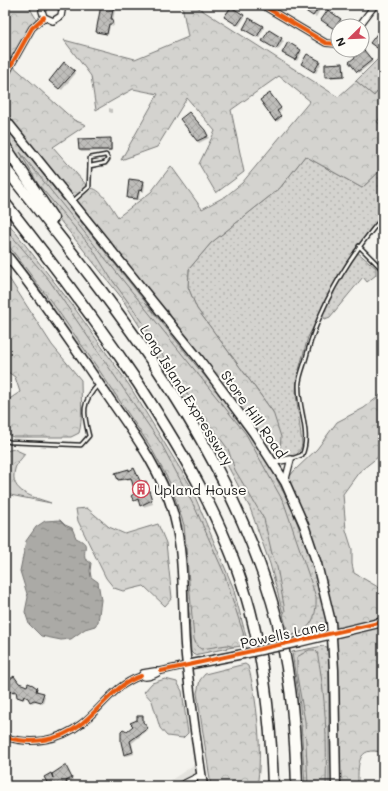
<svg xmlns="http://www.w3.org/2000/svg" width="388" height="791" viewBox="0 0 388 791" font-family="Mali,sans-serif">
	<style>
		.built { fill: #e4e3de }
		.grass { fill: url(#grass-dots); stroke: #787876 }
		.forest { fill: url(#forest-crowns); stroke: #787876 }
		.water { fill: url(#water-ripples); stroke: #72716f }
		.shadow { fill: #0003 }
		.building { fill: url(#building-cross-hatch); stroke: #1c1c1c }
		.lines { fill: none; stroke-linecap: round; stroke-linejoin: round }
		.lane-casing { stroke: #1c1c1c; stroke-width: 5.5 }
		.street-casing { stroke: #1c1c1c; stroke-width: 8 }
		.secondary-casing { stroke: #1c1c1c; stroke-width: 11 }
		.highway-casing { stroke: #1c1c1c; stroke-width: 13 }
		.lane { stroke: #fdfcf7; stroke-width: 2.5 }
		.street { stroke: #fdfcf7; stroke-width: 5.5 }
		.secondary { stroke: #fdfcf7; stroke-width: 8 }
		.highway { stroke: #fdfcf7; stroke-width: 10 }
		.secondary-bridge-casing { stroke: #1c1c1c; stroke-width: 11; stroke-linecap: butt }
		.secondary-bridge { stroke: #fdfcf7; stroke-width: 8 }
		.cycleway-casing { stroke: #fdfcf7; stroke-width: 6 }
		.cycleway { stroke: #e8590c; stroke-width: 4 }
		.labels { text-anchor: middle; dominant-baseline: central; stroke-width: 4; stroke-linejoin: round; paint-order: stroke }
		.street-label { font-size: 14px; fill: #1c1c1c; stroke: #fdfcf7 }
		.poi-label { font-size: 14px; fill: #1c1c1c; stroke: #fdfcf7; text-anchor: start }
	</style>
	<defs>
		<pattern id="grass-dots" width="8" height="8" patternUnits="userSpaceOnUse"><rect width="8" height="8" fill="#d4d3cf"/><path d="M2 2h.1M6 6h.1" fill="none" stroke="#b5b5b1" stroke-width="1.8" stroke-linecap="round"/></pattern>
		<pattern id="forest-crowns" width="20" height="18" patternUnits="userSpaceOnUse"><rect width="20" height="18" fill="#d4d3cf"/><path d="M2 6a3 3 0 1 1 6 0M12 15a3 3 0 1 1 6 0" fill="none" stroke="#b5b5b1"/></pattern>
		<pattern id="water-ripples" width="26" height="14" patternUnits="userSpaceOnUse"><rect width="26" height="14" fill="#abaaa6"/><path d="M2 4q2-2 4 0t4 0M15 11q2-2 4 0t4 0" fill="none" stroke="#8a8a86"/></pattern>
		<pattern id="building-cross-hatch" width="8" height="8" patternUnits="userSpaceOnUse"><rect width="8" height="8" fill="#bebdba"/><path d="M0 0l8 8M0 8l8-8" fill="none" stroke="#a3a29f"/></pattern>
	</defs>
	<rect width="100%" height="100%" fill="#f4f3ee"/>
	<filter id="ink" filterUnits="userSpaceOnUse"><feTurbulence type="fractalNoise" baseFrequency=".025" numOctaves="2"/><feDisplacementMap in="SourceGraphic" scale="8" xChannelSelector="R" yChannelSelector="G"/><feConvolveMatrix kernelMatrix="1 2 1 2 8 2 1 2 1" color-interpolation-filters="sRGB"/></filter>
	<g filter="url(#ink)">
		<polygon class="built" points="194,765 196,786 162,786"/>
		<g class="grass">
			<polygon points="383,54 383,85 374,96 356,81"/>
			<polygon points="5,127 219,394 267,460 292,509 315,571 326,621 325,626 322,629 289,636 270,564 250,508 222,455 121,297 55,214 34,182 5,139"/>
			<path d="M 305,156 L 362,188 L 383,168 L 383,219 L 356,251 L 376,268 L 376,275 L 367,282 L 363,277 L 330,317 L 325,319 L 321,313 L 308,337 L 297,377 L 296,394 L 302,444 C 299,459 287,459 274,462 L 276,456 L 273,412 L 197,309 L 188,287 L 189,269 L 211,243 L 280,188 Z"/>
			<polygon points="5,219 73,306 129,385 190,485 233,587 248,644 194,655 191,652 189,613 180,525 167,481 136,429 34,281 5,246"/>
			<polygon points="323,646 327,647 329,652 329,786 305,786 300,706 292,652"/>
		</g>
		<g class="forest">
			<path d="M 5,5 L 28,5 L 38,22 L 12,65 L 74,120 L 86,125 L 53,147 L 89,188 C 101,187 111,207 118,217 L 151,192 L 171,166 L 202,209 L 226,196 L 242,183 L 310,101 L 279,76 L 231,110 L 244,172 L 216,193 L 199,164 L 215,131 L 187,98 L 157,147 L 121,160 L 158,94 L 133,89 L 96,110 L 91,76 L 64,40 L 135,59 L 188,37 L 182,5 L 194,5 L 338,97 L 356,81 L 374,96 L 383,85 L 383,114 L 377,122 L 383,126 L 383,168 L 362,188 L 305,156 L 280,188 L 211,243 L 189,269 L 188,287 L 197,309 L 273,412 L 281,437 L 280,448 L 274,462 L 253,432 L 5,119 Z"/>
			<path d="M 20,152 L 246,434 L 284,503 L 316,597 C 317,618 311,631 289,636 L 283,615 L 285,611 L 277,567 L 272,554 L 264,519 L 235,470 L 228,449 L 182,387 L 142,321 L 110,277 L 92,248 L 38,184 Z"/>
			<polygon points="5,228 49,280 162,445 196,510 224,573 247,645 235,647 227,645 201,649 197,646 194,639 184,525 170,483 150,446 99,370 56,308 5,241"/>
			<path d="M 5,272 L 52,345 L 81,380 C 81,393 83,421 79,433 L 71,437 L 13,437 L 5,433 L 5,402 L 20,392 L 15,377 L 5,370 Z"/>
			<path d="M 383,393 L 383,453 L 359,472 L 343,494 L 346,530 L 352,549 L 352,564 L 354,573 L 383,590 L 383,753 C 356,744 358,767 358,786 L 337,786 L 331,622 L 286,481 L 294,471 L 317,449 L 337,422 L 364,408 Z"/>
			<path d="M 14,449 L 25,454 C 22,458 16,464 15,469 C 8,493 35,497 51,503 L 5,494 L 5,457 L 6,451 Z"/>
			<polygon points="87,508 109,527 125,534 158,524 166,543 172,598 165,606 144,586 123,591 114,588 106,578 78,521 76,509"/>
			<path d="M 309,650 L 315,650 L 317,652 C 326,695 327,742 326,786 L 308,786 L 305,721 L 297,676 L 297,657 Z"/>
			<path d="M 245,664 L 248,666 C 257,696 263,755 257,786 L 211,786 L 197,693 L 200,680 L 205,674 Z"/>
			<polygon points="165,679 177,682 182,691 188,733 183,738 167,736 160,728 152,701 144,692 152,683"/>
		</g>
		<path class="water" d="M 60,520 L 65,525 L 72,528 L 76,538 C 91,545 83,545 85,559 L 91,563 L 90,571 L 91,577 L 98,582 L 101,600 L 98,622 L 95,626 L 85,629 L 71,639 L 61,640 L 41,636 L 29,624 L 25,612 L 28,597 L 20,571 L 26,541 L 36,527 L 45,521 Z"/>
		<g class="shadow">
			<polygon points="102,5 116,6 113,20 114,26 110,25 108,35 97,32"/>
			<polygon points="304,5 317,5 321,8 316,17 304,10"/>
			<polygon points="346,5 358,5 354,10"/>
			<polygon points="244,16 245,17 239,26 227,19"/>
			<polygon points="340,20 342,21 336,30 324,22"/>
			<polygon points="262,26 264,28 259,38 244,29"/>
			<polygon points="269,31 284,41 278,50 265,42"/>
			<polygon points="289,44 302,52 297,61 285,54"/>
			<polygon points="364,52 373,62 359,73 350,63"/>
			<polygon points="307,55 321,64 316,73 302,64"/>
			<polygon points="64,64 76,73 62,90 50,81"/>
			<polygon points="342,64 344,66 345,77 328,78 326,76"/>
			<polygon points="272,96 282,110 278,113 282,118 277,122"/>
			<polygon points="109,108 112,109 112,113 109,112"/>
			<polygon points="189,113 207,133 209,138 199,143 197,141"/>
			<polygon points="110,139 112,141 112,151 81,152 80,150 79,140"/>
			<polygon points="143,182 145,184 144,192 140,191 139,200 130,199 128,197"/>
			<polygon points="134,469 141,483 145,482 147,484 153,504 143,507 139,501 137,502 135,500 137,493 132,479 120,481 119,479"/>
			<polygon points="19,684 37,689 38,692 45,696 43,703 36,701 32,703 29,699 25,697 24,700 20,699 17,693 13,693 11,691"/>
			<polygon points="143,717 144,725 148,730 132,743 134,754 127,756 125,754 127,732"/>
			<polygon points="66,767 73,780 68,782 68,785 50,786 46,777"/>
			<polygon points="175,781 179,786 171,786 170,784"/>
		</g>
		<g class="building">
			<polygon points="101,5 114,5 111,19 113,19 112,24 109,24 107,34 96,32"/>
			<polygon points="303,5 319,5 320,6 313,16 301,8"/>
			<polygon points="231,7 244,15 237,25 224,17"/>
			<polygon points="328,10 341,19 334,29 321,20"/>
			<polygon points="249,18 263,26 257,37 243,29"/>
			<polygon points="269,30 282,38 276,49 262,41"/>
			<polygon points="379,31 383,33 383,46 380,50 370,43"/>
			<polygon points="288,42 301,50 295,60 282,53"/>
			<polygon points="364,50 372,60 357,72 349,62"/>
			<polygon points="307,54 320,61 314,72 301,64"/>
			<polygon points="64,62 75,71 59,89 49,81"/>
			<polygon points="343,63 344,76 325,77 325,64"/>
			<polygon points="270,93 281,108 277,111 281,116 275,121 260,100"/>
			<polygon points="189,112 205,130 208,136 197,141 180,119"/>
			<polygon points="111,138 111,150 79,150 78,139"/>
			<polygon points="129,179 144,181 142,191 139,190 137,199 127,198"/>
			<polygon points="134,468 141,483 146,481 152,500 140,506 138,499 134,501 131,496 135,493 131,478 118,480 115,473 129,469 129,471"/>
			<polygon points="14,676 19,683 27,686 28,683 33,685 37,688 36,691 44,693 41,702 34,700 30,702 28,698 24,696 23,699 17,697 16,691 10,692 5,683"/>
			<polygon points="137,716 143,716 143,722 148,728 130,741 133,752 124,755 121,742 121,731 123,729 127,731 133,726 130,723 137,720"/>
			<polygon points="64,766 66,766 72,778 66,781 67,783 65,784 49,786 44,777 51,773 53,778 52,774"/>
		</g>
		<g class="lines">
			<g class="lane-casing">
				<g id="lane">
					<polyline points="73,201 89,187 90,158 106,155 108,159 105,163 90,166"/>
					<polyline points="359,246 383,270"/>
					<path d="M 5,440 L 10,442 L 81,445 L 89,436 C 83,413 81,402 99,384"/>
					<path d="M 291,459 L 302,455 C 312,433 297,407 299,383 C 300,374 305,363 307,354 C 321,302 348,258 383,217"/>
				</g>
			</g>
			<g class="street-casing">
				<g id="street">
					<polyline points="44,5 42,11 44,17 53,21 61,16 62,10 60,5"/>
					<polyline points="262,5 326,43 338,44"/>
					<polyline points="359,26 375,5"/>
					<polyline points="5,76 32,28 44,17"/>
					<polyline points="274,462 291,459 285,482"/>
					<path d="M 155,671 L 161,671 C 155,675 147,679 141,676 L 143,673 Z"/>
					<polyline points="161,671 187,665"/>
					<path d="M 5,737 C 31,745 59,741 81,724 C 102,708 114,685 141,676"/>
					<polyline points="179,786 201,775"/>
				</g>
			</g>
			<g class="secondary-casing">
				<g id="secondary">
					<polyline points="5,119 199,359 253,432 285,482 304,525 317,564 331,622 334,670 336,786"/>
					<path d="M 5,253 C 39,295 69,340 100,385 C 128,426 161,467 174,516 C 185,558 182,602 185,645 C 189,692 196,739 203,786"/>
					<polyline points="299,642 383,622"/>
					<polyline points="187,665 243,654"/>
				</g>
			</g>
			<g class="highway-casing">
				<g id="highway">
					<polyline points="5,146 53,218"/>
					<path d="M 5,168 C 111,301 223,437 272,602 C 290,661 295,724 297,786"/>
					<path d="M 5,203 C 51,261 96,321 138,383 C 184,454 228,528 250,610 C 265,667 271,727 273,786"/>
				</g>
			</g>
			<use href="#lane" class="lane"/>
			<use href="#street" class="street"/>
			<use href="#secondary" class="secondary"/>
			<use href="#highway" class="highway"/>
			<g class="secondary-bridge-casing">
				<polyline id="secondary-bridge" points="243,654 299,642"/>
			</g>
			<use href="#secondary-bridge" class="secondary-bridge"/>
			<g class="cycleway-casing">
				<g id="cycleway">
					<polyline points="262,5 326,43 338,44"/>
					<polyline points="5,76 32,28 44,17"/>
					<polyline points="161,671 383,622"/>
					<path d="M 5,737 C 31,745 59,741 81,724 C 102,708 114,685 141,676"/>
				</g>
			</g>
			<use href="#cycleway" class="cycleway"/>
		</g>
	</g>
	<defs>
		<g id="building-ring" transform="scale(0.9)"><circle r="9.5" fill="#fdfcf7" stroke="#d1495b" stroke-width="1.5"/><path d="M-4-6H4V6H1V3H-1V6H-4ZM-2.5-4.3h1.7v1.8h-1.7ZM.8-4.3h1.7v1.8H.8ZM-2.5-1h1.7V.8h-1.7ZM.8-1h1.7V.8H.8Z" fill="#d1495b"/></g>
	</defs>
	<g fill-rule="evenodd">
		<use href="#building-ring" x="141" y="489"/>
	</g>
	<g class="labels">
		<g class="street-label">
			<text transform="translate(187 395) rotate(58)">Long Island Expressway</text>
			<text transform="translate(254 414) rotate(55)">Store Hill Road</text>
			<text transform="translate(283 634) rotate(-12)">Powells Lane</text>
		</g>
		<g class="poi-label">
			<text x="154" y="489">Upland House</text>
		</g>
	</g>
	<rect width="388" height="791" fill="none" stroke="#fdfcf7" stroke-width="20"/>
	<rect x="10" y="10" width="368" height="771" fill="none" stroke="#1c1c1c" stroke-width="1.5" filter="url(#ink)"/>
	<g transform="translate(350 38) rotate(247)"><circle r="19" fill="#fdfcf7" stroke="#a3a29f"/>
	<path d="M0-3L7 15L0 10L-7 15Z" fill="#d1495b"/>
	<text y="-6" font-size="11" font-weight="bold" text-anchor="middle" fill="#1c1c1c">N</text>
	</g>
</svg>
